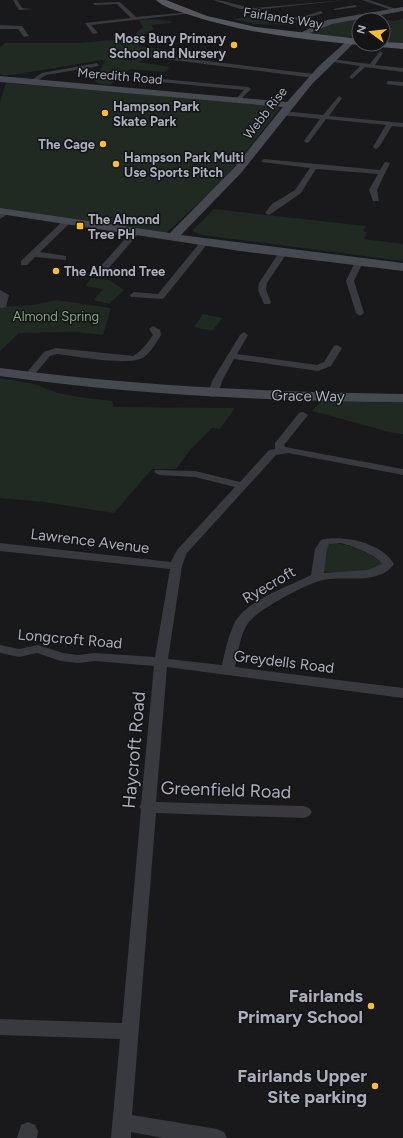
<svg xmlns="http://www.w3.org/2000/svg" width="403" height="1138" viewBox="0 0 403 1138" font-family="Figtree,sans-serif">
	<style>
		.green { fill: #202922 }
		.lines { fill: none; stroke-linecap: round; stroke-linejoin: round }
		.street { fill: #393a40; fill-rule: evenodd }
		.secondary { fill: #474950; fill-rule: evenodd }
		.primary { fill: #55575f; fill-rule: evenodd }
		.poi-dot { fill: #fcbe30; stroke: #141316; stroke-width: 1.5 }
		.labels { text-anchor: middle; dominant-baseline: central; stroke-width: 3; stroke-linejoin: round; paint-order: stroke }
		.far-street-label { font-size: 13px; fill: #aaafbb; stroke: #141316 }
		.far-poi-label { font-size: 13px; font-weight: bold; fill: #aaafbb; stroke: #141316; text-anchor: start }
		.far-park-label { font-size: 13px; fill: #80a784; stroke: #141316 }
		.street-label { font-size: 15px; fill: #aaafbb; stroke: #141316 }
		.near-street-label { font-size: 18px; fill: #aaafbb; stroke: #141316 }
		.near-poi-label { font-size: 18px; font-weight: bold; fill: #aaafbb; stroke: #141316; text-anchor: end }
	</style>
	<rect width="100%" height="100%" fill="#19181b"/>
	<g class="green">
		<polygon points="258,15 263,16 268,23 290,22 292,25 255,24 232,19"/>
		<polygon points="372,15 393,21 403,19 403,45 383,43 383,20 359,20 359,41 308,34 322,25"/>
		<polygon points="152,19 171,21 171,23 151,25 154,29 144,34 141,44 138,46 178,51 172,56 152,54 140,62 170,67 164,72 130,69 122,75 112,74 107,79 116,80 110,85 99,84 94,80 105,61 102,60 12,75 2,75 0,73 0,47 5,43 80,43 131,38 143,27 139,20"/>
		<polygon points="6,83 271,105 280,108 224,180 166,233 0,209 0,102"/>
		<polygon points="214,209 366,226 363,231 367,232 364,239 403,244 403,261 201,235 192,231"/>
		<polygon points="91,278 109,280 124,290 109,304 94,300 103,289 85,286"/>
		<polygon points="56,300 111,308 103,335 76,332 19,333 0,351 0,307 33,305"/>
		<polygon points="203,314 223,318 212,331 194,327"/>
		<polygon points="0,378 34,384 58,393 79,397 112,401 114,407 235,408 220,429 212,428 191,449 176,469 152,469 114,513 43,502 0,498"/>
		<polygon points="322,400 403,401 403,434 393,433 312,411"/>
		<path d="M 332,543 C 344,542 377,555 383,565 C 371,573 339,575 324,571 L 327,546 Z"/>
	</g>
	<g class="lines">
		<g class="street">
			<polygon points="13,0 17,0 22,8 33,9 19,10"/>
			<path d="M 213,0 C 227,0 240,7 255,8 L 346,0 L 255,10 L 240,9 Z"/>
			<polygon points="362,0 369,0 399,10 395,11"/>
			<polygon points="120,2 136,17 191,12 193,13 91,25 98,33 93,34 85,23 131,18 117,4 95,5 93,3"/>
			<polygon points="355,5 357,7 335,10 333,9"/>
			<path d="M 321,11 L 323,13 C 313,16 296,23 287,18 L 305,16 Z"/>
			<polygon points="0,25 22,26 29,36 24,37 18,29 0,29"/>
			<polygon points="380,51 383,53 375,65 403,68 403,72 365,67 352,79 349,77 360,66 327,61 330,59 370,64"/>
			<polygon points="151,54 314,74 317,76 314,78 149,57"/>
			<polygon points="97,63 99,66 46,75 33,83 30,81 42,73"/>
			<polygon points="140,77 248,87 251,89 238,102 235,100 244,90 138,80"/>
			<polygon points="388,81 403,82 403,86 386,84"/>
			<polygon points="339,96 342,98 329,116 403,123 403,127 392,126 379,147 376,149 373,147 386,125 326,119 309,142 307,143 304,141 320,119 282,115 279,113 282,111 323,115"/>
			<polygon points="264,159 380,170 385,162 390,163 377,190 379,201 373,201 369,190 378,174 316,169 301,193 269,215 265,213 272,204 295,190 310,168 262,162 261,161"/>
			<polygon points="4,210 11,212 0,219 0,214"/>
			<polygon points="65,219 72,221 40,252 66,256 66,260 35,257 27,265 21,265 21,261"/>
			<polygon points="133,230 140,232 107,270 101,270 101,266"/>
			<polygon points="202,240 209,242 163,299 131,297 130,295 134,292 158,294"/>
			<polygon points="280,251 287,253 267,283 266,290 271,302 270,304 264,304 258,290 259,283"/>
			<polygon points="356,260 363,262 354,281 364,313 360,316 356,313 346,281"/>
			<polygon points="0,290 9,295 6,307 0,308"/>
			<path d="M 153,326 L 160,330 L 161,335 C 156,343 151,352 144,357 C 129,367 76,356 57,354 L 50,356 L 31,379 L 25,379 L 23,377 L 44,352 L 56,348 L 133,356 C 142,351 147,343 153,335 L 149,329 Z"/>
			<polygon points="244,332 248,335 237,354 317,365 324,362 334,346 337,345 342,348 331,366 318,371 234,359 222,381 218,394 213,397 210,396 208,394 212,381 240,335"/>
			<path d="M 303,412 L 308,415 L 284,445 L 285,447 L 403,469 L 403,475 L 288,453 L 276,455 L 187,553 L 182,566 L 168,659 L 222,665 C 225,652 228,637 234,624 C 246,600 288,587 311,575 L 315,549 L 321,540 C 342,534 383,543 394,564 C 378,587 340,574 319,581 C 303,586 257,610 248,623 C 240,635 238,653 235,667 L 403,688 L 403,698 L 167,667 L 156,802 L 304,806 L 309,808 L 312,812 L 309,816 L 304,818 L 156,813 L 132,1115 L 217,1129 L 224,1132 L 227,1138 L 163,1138 L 131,1132 L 131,1138 L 111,1138 L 120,1039 L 0,1035 L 0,1019 L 122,1023 L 141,809 L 139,807 L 141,804 L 154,666 L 95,661 L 78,663 L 61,661 L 37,653 L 19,657 L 0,653 L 0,645 L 19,649 L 38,645 L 63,653 L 78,655 L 95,653 L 155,657 L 170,569 L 0,551 L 0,543 L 171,562 L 177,550 L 235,487 L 195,477 L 159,475 L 154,472 L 155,470 L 195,471 L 240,482 L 269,450 L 275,449 L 275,443 L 299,413 ZM 340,543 C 350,545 377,555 382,564 L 368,570 L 324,573 L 327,549 L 329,544 Z"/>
			<polygon points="28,1122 35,1125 38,1131 37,1138 17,1138 21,1125"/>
		</g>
		<g class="secondary">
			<polygon points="403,7 403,11 332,24 300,37 296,35 327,20"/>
			<polygon points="349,39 356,41 312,84 241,173 181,235 403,263 403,271 240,251 0,214 0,208 170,233 234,168 283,107 0,82 0,76 287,102 319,66"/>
			<path d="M 0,368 C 134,386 268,392 403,394 L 403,402 C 268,401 134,395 0,376 Z"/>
		</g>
		<g class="primary">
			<path d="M 156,0 L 166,0 L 207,16 L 256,27 L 359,39 L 359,44 L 361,44 L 359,45 C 301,39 242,33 187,14 C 177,11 163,7 156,0 Z"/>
			<polygon points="383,42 403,43 403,49 380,47 376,44 383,44"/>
		</g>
	</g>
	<g class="poi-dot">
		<circle cx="234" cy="45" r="4"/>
		<circle cx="105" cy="113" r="4"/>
		<circle cx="103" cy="144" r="4"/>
		<circle cx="116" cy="164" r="4"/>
		<rect x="76" y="222" width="8" height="8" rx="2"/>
		<circle cx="56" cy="271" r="4"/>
		<circle cx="371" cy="1006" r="4"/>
		<circle cx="375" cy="1086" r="4"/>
	</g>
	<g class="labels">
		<g class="far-street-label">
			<text transform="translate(283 18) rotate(9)">Fairlands Way</text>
			<text transform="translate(120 76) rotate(5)">Meredith Road</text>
			<text transform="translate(265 113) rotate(-52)">Webb Rise</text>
		</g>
		<g class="far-poi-label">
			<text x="226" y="38" text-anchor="end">Moss Bury Primary<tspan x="226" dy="15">School and Nursery</tspan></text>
			<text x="113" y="106">Hampson Park<tspan x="113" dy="15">Skate Park</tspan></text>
			<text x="95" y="144" text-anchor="end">The Cage</text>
			<text x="124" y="157">Hampson Park Multi<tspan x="124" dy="15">Use Sports Pitch</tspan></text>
			<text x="88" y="219">The Almond<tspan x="88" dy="15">Tree PH</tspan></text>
			<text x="64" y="271">The Almond Tree</text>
		</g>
		<g class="far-park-label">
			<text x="56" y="316">Almond Spring</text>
		</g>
		<g class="street-label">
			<text transform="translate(308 396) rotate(1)">Grace Way</text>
			<text transform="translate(90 541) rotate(7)">Lawrence Avenue</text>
			<text transform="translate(269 585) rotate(-30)">Ryecroft</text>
			<text transform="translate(70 639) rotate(5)">Longcroft Road</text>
			<text transform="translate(284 662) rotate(7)">Greydells Road</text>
		</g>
		<g class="near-street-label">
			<text transform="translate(134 750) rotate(-85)">Haycroft Road</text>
			<text transform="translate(226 790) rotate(2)">Greenfield Road</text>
		</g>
		<g class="near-poi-label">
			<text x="363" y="996">Fairlands<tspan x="363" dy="21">Primary School</tspan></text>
			<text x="367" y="1076">Fairlands Upper<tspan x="367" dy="21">Site parking</tspan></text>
		</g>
	</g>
	<g transform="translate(371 32) rotate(285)"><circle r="19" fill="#141316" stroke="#505158"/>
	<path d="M0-3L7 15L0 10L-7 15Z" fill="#fcbe30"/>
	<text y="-6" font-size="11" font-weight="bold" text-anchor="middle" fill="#aaafbb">N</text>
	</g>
</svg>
